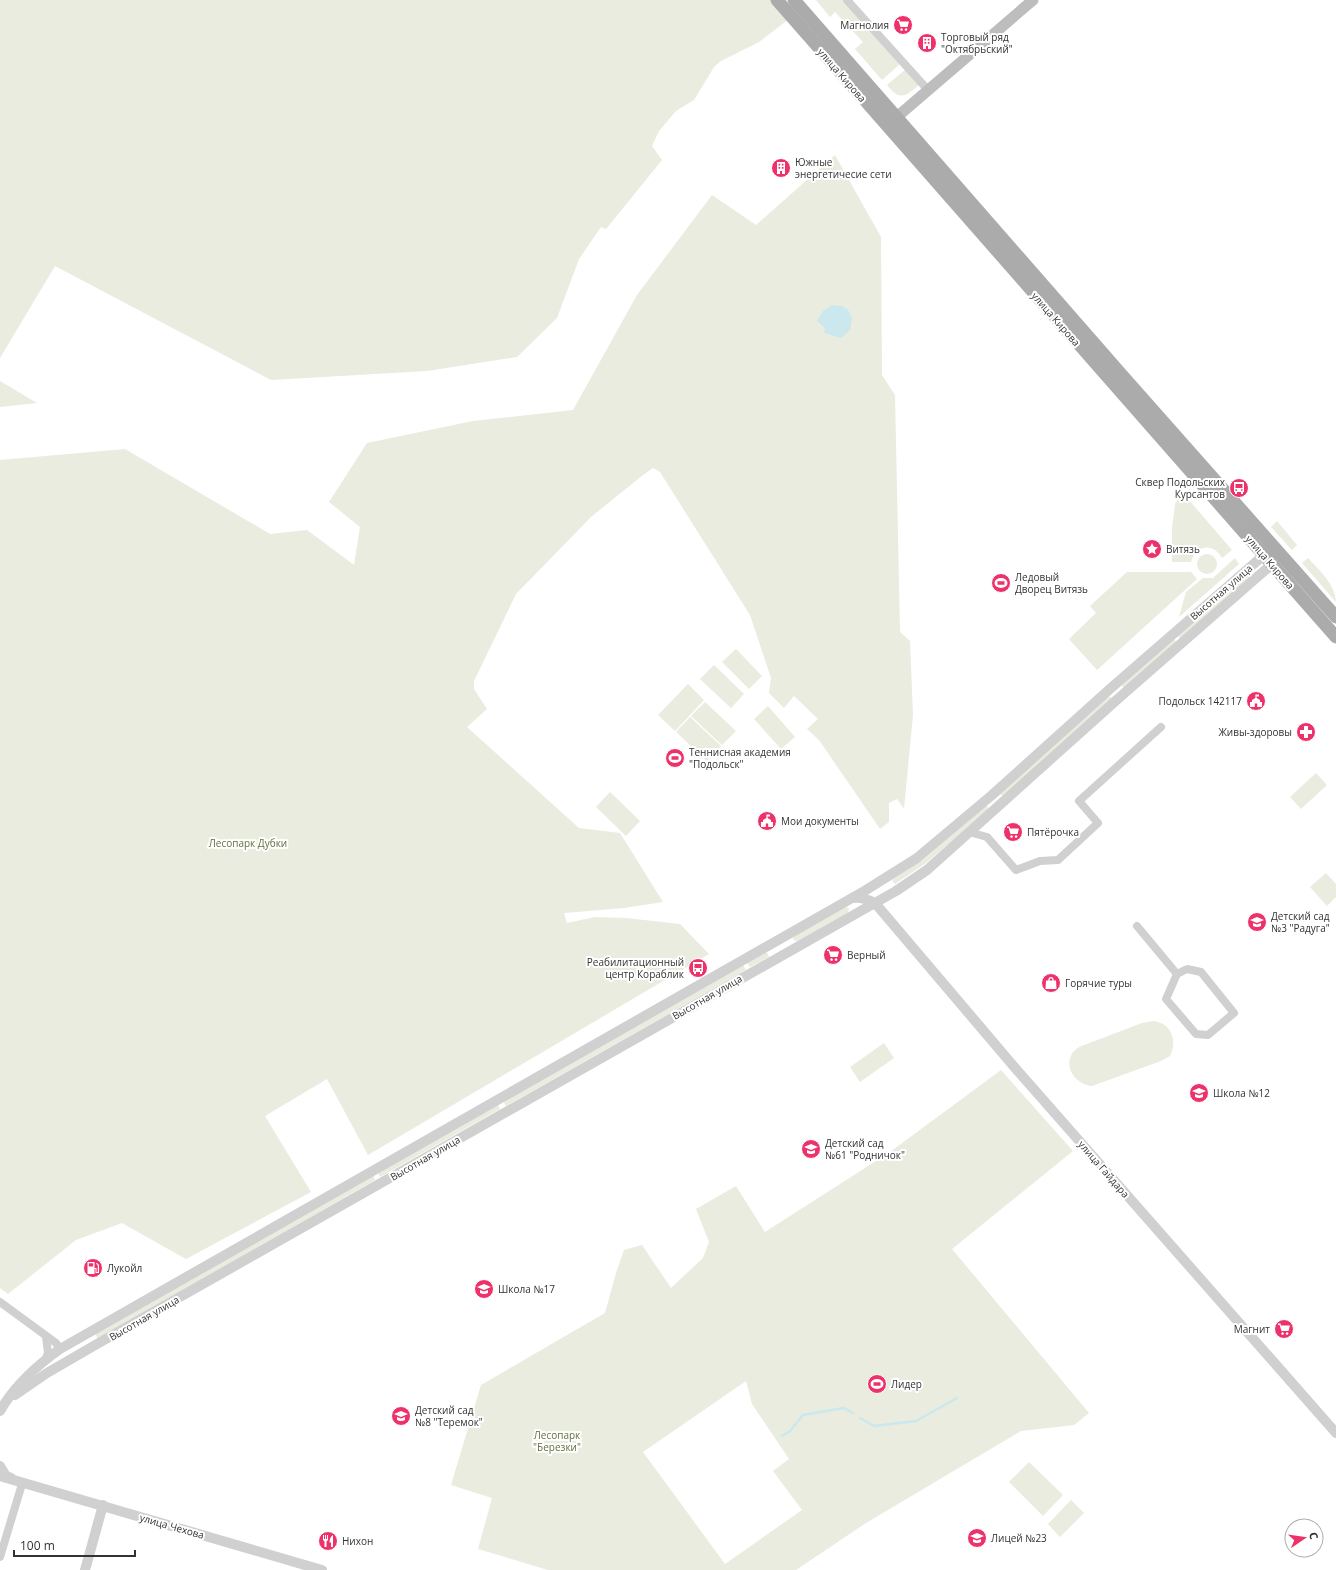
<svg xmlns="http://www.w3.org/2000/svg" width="1336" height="1570" viewBox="0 0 1336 1570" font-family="'Open Sans',sans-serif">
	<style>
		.green { fill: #e9ecde; fill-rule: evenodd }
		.water { fill: #cae8ed }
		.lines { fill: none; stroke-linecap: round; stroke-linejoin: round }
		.stream { stroke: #cae8ed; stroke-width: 2.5 }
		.minor { stroke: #d0d0d0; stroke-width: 8 }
		.tertiary { stroke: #d0d0d0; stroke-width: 10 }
		.secondary { stroke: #bdbdbd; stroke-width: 11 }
		.primary { stroke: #ababab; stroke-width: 13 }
		.labels { text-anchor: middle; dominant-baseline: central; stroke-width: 4; stroke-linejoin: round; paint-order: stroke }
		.poi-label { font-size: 10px; fill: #333; stroke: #fff; text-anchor: start }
		.street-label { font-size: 10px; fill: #333; stroke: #fff }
		.park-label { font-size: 10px; fill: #62713d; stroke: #fff }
	</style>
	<rect width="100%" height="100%" fill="#fff"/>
	<g class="green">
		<polygon points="0,0 772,0 789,19 759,42 721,61 714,67 694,100 676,111 659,131 652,146 662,160 606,229 601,227 579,259 557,318 517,357 427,371 271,380 55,266 0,358"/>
		<polygon points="816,0 843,0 901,63 882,80 855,49 863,42 835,12 830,17"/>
		<path d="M 906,69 L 920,84 C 906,96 900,102 887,85 Z"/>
		<polygon points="835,155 881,237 882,375 895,395 900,632 910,641 913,715 904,809 897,799 889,803 889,822 880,829 819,740 807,729 818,719 794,696 784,708 769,693 771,678 750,615 660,472 653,468 643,475 591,517 516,594 474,681 474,689 487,709 467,727 579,828 620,833 663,902 624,908 564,913 567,923 595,917 626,918 680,924 709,954 368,1155 327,1079 265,1116 311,1192 186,1259 122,1223 76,1240 8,1294 0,1288 0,460 125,449 270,534 307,530 354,565 360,527 329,502 367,443 473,421 573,410 637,295 712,195 756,225"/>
		<polygon points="0,381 37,403 0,407"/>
		<path d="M 1182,492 L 1232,550 L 1222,558 C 1213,542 1196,545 1191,562 L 1172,562 L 1172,528 L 1175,504 Z"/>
		<polygon points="1277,521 1297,545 1292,550 1271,527"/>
		<circle cx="1207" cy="564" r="10"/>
		<polygon points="1235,558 1239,564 1179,617 1186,592 1203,578 1213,578"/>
		<path d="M 1308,558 C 1319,570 1336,585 1336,602 L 1302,563 Z"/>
		<polygon points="1127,572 1191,572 1197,579 1097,670 1069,639 1096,613 1090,606"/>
		<polygon points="1248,574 1251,578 1181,639 1178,636"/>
		<polygon points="1174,639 1177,643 1125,687 1122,687 1122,684"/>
		<polygon points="736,649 762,676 749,689 722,662"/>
		<polygon points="714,665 744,694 731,708 700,679"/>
		<polygon points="688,684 704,700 675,731 658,715"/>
		<polygon points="1108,697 1111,697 1111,700 1004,796 1001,795 1000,792"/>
		<polygon points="705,702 736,731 722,745 691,716"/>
		<polygon points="768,706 795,737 781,749 754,719"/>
		<polygon points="690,717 721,746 707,761 676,732"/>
		<polygon points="1316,773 1327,785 1301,809 1290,797"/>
		<polygon points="610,792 640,821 626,836 596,807"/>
		<polygon points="986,806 988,807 989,810 926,863 895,884 892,880 924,859"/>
		<polygon points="1326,873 1336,884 1336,897 1327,906 1310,887"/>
		<polygon points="844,907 849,908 848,913 798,941 793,940 794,935"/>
		<polygon points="766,952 768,954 769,957 750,967 747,963"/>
		<polygon points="743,965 746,970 506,1106 503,1101"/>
		<path d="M 1153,1021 C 1171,1023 1178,1040 1170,1056 L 1161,1061 L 1092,1086 C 1078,1085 1063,1069 1072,1054 C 1073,1051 1077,1049 1079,1047 L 1142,1023 Z"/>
		<polygon points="884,1043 894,1058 860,1082 850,1067"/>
		<path d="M 1001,1070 L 1073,1151 L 952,1249 L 1089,1413 L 1074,1425 L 1021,1431 L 866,1523 L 796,1570 L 548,1570 L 478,1549 L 492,1498 L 451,1485 L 481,1385 L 605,1313 L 616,1273 L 624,1250 L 642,1245 L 671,1288 L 703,1258 L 709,1242 L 696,1209 L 736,1186 L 765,1232 L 890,1152 ZM 746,1381 L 752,1404 L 789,1459 L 773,1471 L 802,1510 L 725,1564 L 643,1452 Z"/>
		<polygon points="498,1104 500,1109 380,1177 378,1173"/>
		<polygon points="373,1175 375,1180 98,1339 95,1334"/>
		<polygon points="1029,1462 1063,1495 1043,1516 1009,1482"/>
		<polygon points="1071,1500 1084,1513 1060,1537 1048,1524"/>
	</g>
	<polygon class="water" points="832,305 842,306 848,310 852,318 850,330 841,338 824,333 825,328 817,321 823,311"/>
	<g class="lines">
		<g class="stream">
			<polyline points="860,1418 874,1426 916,1421 957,1398"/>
			<polyline points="782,1436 790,1431 803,1415 844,1408 853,1413"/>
		</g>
		<g class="minor">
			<polyline points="847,0 928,90"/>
			<polyline points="969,832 987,837 1016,870 1040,861 1058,860 1098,823 1079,801 1161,727"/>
			<polyline points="1137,926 1177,974"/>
			<polygon points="1187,969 1201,972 1234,1013 1208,1035 1196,1034 1166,999 1177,974"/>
			<polyline points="0,1302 56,1343 60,1349"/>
			<polyline points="45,1360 48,1353 46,1337"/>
			<polyline points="0,1557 22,1484"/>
		</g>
		<g class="tertiary">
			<path d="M 853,898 C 861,897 867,899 875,903 L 1016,1069 L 1336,1433"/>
			<polyline points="15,1395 47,1373 97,1344 896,891 927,870 1120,697 1272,564 1275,559"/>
			<path d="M 0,1411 C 15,1385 36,1366 60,1349 L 866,890 L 917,858 L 992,795 L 1111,688 L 1264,555 L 1270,553"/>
			<polyline points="0,1466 6,1476 11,1478"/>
			<polyline points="0,1476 322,1570"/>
			<polyline points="85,1570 103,1505"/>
		</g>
		<polyline class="secondary" points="891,122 1033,0"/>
		<g class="primary">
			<polyline points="777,0 1336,637"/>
			<polyline points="794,0 1120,373 1336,617"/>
		</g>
	</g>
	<defs>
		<g id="supermarket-disc" transform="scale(1)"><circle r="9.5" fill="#ed326b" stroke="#fff"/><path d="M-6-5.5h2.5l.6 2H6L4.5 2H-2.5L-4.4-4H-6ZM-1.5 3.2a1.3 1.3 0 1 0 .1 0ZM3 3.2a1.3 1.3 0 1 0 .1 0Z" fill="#fff"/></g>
		<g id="building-disc" transform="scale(1)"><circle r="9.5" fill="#ed326b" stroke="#fff"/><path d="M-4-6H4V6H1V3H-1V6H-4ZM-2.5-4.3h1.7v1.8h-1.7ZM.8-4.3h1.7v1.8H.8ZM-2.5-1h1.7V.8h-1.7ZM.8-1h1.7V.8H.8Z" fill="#fff"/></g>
		<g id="bus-disc" transform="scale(1)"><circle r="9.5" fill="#ed326b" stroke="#fff"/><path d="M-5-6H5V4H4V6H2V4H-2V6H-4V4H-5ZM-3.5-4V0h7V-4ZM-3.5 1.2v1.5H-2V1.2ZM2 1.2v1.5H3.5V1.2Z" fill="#fff"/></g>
		<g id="sight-disc" transform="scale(1)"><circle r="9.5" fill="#ed326b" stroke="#fff"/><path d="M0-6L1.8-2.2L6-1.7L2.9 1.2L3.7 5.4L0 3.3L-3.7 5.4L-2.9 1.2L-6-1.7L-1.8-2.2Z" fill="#fff"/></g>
		<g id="stadium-disc" transform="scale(1)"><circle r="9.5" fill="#ed326b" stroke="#fff"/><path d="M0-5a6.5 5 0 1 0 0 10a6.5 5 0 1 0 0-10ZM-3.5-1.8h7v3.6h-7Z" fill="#fff"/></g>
		<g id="civic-disc" transform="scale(1)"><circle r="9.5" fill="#ed326b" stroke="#fff"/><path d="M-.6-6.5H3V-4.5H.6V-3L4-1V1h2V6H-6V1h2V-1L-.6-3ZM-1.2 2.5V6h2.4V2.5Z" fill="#fff"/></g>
		<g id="pharmacy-disc" transform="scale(1)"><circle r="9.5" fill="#ed326b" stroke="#fff"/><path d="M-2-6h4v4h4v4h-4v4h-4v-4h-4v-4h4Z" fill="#fff"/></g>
		<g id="school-disc" transform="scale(1)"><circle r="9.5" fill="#ed326b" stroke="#fff"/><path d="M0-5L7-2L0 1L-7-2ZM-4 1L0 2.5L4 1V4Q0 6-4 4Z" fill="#fff"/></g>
		<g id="shop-disc" transform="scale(1)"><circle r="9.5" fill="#ed326b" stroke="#fff"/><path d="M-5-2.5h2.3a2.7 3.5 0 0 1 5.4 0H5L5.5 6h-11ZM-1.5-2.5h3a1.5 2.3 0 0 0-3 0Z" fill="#fff"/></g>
		<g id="fuel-disc" transform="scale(1)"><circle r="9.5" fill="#ed326b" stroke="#fff"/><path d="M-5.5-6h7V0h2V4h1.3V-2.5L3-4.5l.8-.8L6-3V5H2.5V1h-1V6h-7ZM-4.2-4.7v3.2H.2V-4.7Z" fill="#fff"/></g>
		<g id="restaurant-disc" transform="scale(1)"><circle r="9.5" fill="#ed326b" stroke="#fff"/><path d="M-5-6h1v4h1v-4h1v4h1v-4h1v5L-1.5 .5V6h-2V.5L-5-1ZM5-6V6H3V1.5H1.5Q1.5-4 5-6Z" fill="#fff"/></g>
	</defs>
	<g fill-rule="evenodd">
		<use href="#supermarket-disc" x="903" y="25"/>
		<use href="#building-disc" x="927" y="43"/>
		<use href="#building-disc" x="781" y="168"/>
		<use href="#bus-disc" x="1239" y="488"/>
		<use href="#sight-disc" x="1152" y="549"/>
		<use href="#stadium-disc" x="1001" y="583"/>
		<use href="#civic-disc" x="1256" y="701"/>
		<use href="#pharmacy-disc" x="1306" y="732"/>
		<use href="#stadium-disc" x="675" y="758"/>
		<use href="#civic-disc" x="767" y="821"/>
		<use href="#supermarket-disc" x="1013" y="832"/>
		<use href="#school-disc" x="1257" y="922"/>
		<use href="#supermarket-disc" x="833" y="955"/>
		<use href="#bus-disc" x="698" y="968"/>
		<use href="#shop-disc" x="1051" y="983"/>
		<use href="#school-disc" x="1199" y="1093"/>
		<use href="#school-disc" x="811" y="1149"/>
		<use href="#fuel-disc" x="93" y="1268"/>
		<use href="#school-disc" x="484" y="1289"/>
		<use href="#supermarket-disc" x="1284" y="1329"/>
		<use href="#stadium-disc" x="877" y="1384"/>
		<use href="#school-disc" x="401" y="1416"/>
		<use href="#school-disc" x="977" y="1538"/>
		<use href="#restaurant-disc" x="328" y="1541"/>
	</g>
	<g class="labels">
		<g class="poi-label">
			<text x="889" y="25" text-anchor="end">Магнолия</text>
			<text x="941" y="37">Торговый ряд<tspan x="941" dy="12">"Октябрьский"</tspan></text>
			<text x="795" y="162">Южные<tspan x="795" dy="12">энергетичесие сети</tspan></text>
			<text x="1225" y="482" text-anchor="end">Сквер Подольских<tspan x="1225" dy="12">Курсантов</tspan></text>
			<text x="1166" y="549">Витязь</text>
			<text x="1015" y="577">Ледовый<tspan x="1015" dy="12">Дворец Витязь</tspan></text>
			<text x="1242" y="701" text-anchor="end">Подольск 142117</text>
			<text x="1292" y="732" text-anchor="end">Живы-здоровы</text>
			<text x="689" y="752">Теннисная академия<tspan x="689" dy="12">"Подольск"</tspan></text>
			<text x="781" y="821">Мои документы</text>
			<text x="1027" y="832">Пятёрочка</text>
			<text x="1271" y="916">Детский сад<tspan x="1271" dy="12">№3 "Радуга"</tspan></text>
			<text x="847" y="955">Верный</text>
			<text x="684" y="962" text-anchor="end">Реабилитационный<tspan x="684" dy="12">центр Кораблик</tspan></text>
			<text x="1065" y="983">Горячие туры</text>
			<text x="1213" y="1093">Школа №12</text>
			<text x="825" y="1143">Детский сад<tspan x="825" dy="12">№61 "Родничок"</tspan></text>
			<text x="107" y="1268">Лукойл</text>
			<text x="498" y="1289">Школа №17</text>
			<text x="1270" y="1329" text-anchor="end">Магнит</text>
			<text x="891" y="1384">Лидер</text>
			<text x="415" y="1410">Детский сад<tspan x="415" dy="12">№8 "Теремок"</tspan></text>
			<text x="991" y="1538">Лицей №23</text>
			<text x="342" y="1541">Нихон</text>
		</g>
		<g class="street-label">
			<text transform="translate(842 75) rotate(49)">улица Кирова</text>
			<text transform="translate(1056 319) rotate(49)">улица Кирова</text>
			<text transform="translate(1270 562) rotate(49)">улица Кирова</text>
			<text transform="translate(1221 592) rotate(-41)">Высотная улица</text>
			<text transform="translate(707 997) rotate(-30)">Высотная улица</text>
			<text transform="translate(425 1158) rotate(-30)">Высотная улица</text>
			<text transform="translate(1104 1169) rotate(49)">улица Гайдара</text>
			<text transform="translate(144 1318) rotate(-30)">Высотная улица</text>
			<text transform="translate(172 1526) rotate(16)">улица Чехова</text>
		</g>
		<g class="park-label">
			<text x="248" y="843">Лесопарк Дубки</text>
			<text x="557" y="1435">Лесопарк<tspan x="557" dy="12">"Березки"</tspan></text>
		</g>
	</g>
	<g transform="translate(1304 1538) rotate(77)"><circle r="19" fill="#ffffff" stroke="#adadad"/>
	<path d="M0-3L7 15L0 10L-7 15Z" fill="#ed326b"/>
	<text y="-6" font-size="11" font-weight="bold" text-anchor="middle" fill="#333333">С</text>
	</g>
	<path d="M14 1550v6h121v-6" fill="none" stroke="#333333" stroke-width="2"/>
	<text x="20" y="1550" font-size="12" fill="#333333" stroke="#ffffff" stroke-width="3" paint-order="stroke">100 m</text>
</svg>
